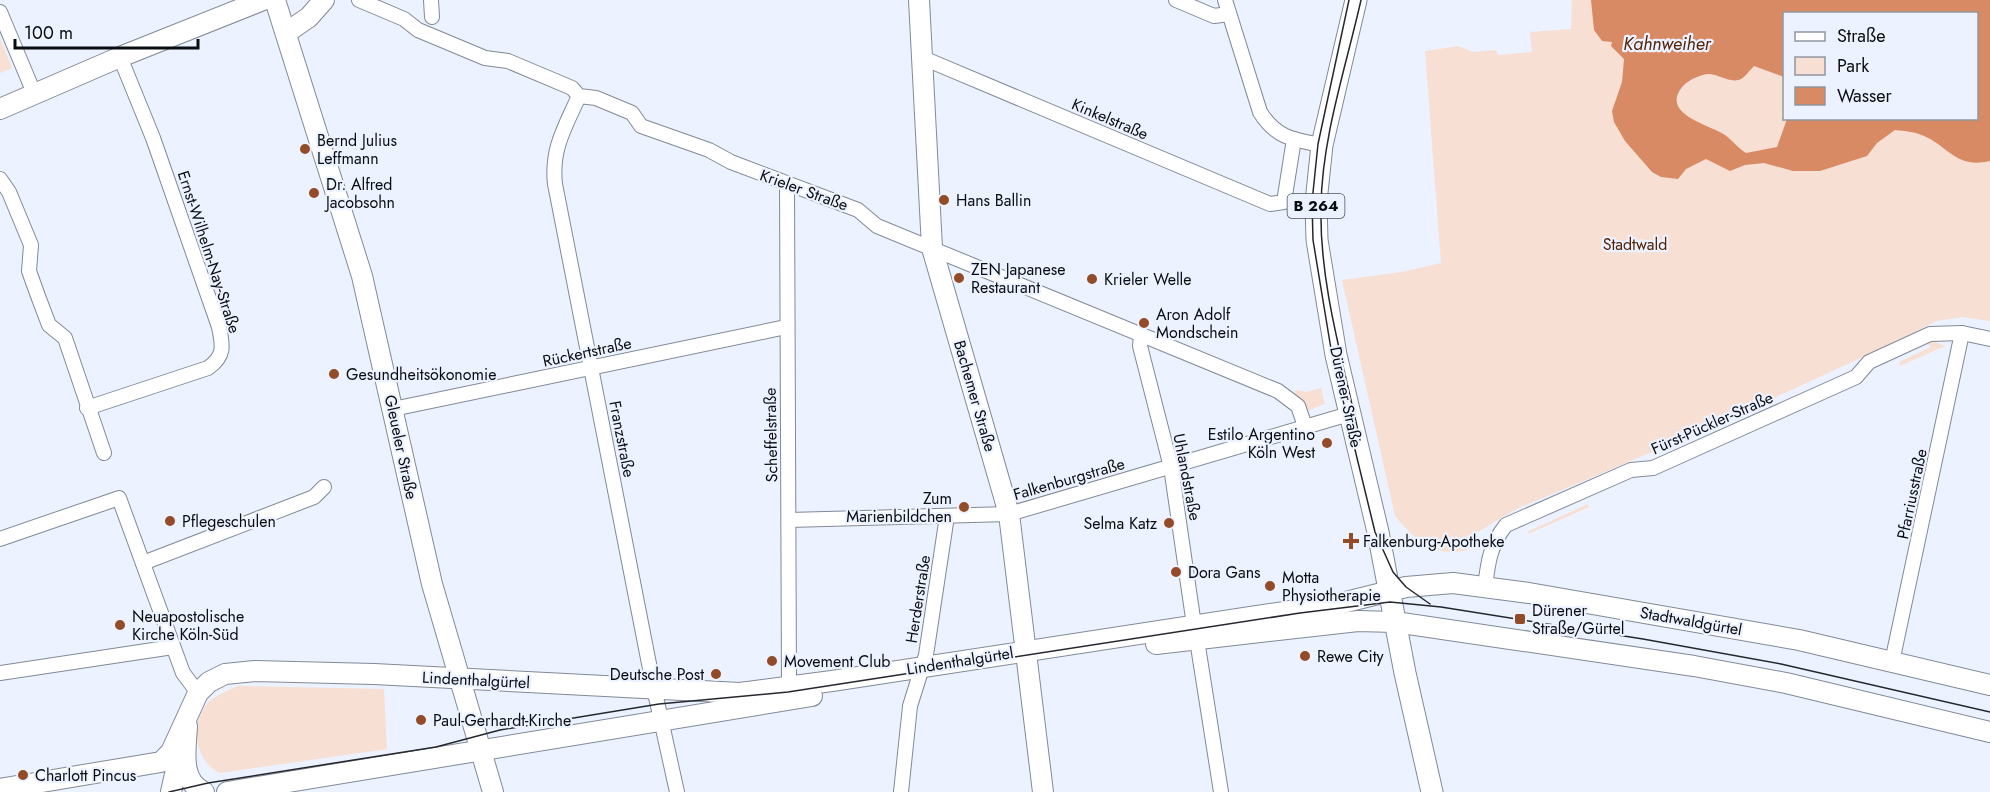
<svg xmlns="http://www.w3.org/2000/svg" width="1990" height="792" viewBox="0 0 1990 792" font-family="Jost,sans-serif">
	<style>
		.green { fill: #f7dfd3; fill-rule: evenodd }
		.water { fill: #d78a64; fill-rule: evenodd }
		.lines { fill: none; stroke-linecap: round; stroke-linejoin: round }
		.street-casing { stroke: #828997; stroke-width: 16 }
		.secondary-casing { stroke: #828997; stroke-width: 22 }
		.primary-casing { stroke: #828997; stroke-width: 23 }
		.street { stroke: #fff; stroke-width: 14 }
		.secondary { stroke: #fff; stroke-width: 20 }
		.primary { stroke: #fff; stroke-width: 21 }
		.tram { stroke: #24272d; stroke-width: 1.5 }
		.poi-dot { fill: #934c27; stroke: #ecf2ff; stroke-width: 2 }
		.labels { text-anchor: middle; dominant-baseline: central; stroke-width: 4.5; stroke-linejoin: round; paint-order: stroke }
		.shield { fill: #ecf2ff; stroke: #4d5158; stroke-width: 1.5 }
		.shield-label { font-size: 15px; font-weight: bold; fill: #090c11 }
		.street-label { font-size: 16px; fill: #090c11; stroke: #ecf2ff }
		.poi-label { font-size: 16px; fill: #090c11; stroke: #ecf2ff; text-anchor: start }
		.park-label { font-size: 16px; fill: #532205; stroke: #ecf2ff }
		.water-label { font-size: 18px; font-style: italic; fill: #552407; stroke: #ecf2ff }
	</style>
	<rect width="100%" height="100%" fill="#ecf2ff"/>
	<g class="green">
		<path d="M 1572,0 L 1990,0 L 1990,321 L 1962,317 L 1937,321 C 1801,388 1661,449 1521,507 C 1501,516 1486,530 1465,537 L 1468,550 C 1434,558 1415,540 1395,516 L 1342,280 L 1402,272 L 1441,263 L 1425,51 L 1458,46 L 1473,52 L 1496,50 L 1498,55 L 1532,52 L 1530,32 L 1571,29 ZM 1784,14 L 1976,14 L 1976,118 L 1784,118 Z"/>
		<polygon points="0,38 12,68 0,73"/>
		<polygon points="1932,341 1945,346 1900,366 1899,362 1931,347 1925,342"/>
		<polygon points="1321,388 1325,404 1307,411 1300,398 1294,394 1296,390 1306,392"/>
		<polygon points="1588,504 1589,507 1528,534 1529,531"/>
		<path d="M 238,686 L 384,689 L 387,749 L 220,773 C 195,761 190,727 206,705 C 215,695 227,691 238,686 Z"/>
	</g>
	<path class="water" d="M 1591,0 L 1990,0 L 1990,161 C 1956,169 1948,146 1924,136 C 1916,132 1905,131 1895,130 L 1877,143 L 1867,156 L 1820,171 L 1793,171 L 1764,163 L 1745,165 L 1730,171 L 1706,159 L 1686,169 L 1678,179 L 1661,177 L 1652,172 L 1625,141 L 1614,122 L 1612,111 L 1622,82 L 1624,59 L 1611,46 L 1612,42 L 1602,41 L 1594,30 ZM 1784,14 L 1976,14 L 1976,118 L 1787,119 L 1777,147 L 1746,153 C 1738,148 1733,141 1725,135 C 1711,125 1657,114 1684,85 C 1689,80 1701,74 1709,74 C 1718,74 1731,84 1741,79 C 1745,77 1750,70 1754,66 L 1784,77 Z"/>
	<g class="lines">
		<g class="street-casing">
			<g id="street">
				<polyline points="359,0 404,19 418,30 442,40 485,58 508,61 572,88 579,96 596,98 632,113 641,126 709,150 731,162 858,210 877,226 1278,391 1298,406 1305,426"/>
				<polyline points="431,0 432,17"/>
				<polyline points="1176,0 1214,16 1229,14"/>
				<path d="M 1225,0 L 1260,112 C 1276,138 1294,140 1322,145"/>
				<polyline points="0,12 34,93"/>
				<polyline points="923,58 1270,204 1284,202 1294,139"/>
				<path d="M 579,96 C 565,127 551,149 555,184 L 652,679 L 677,792"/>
				<polyline points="0,179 9,192 31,245 29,271 38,296 49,325 65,338 104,453"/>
				<polyline points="787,183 789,687"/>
				<polyline points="1141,336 1140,346 1171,467 1194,625"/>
				<path d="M 87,408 L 208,368 C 225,356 223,346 219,327 L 153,138 L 120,57"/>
				<polyline points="393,409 786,327"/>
				<polyline points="789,520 1009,514 1349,414"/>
				<polyline points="0,539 119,498 183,673 198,693"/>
				<polyline points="143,563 314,497 324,487"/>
				<path d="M 1485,587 C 1488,562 1490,545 1506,525 L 1631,470 L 1653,468 L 1856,377 L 1869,362 L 1930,334 L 1962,333 L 1990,339"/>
				<polyline points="1197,640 1221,792"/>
				<polyline points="1892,662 1962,333"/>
				<polyline points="0,673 173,647"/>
				<polyline points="901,792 910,706 926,655 947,516"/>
			</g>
		</g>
		<g class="secondary-casing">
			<g id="secondary">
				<polyline points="275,0 362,276 432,584 493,792"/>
				<polyline points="919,0 932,248 1009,514 1043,792"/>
				<polyline points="286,33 309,17 324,0"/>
				<polyline points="0,109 120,57 263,0"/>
				<polyline points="1156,644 1358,621 1395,622 1694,666 1786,683 1990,732"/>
				<path d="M 187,726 C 186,748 179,781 204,792"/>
				<polyline points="0,789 161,762 171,752 198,693 209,682 225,674 255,671 374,674 740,693 832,681 1342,603 1406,587 1453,583 1529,593 1799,640 1990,685"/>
				<polyline points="171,792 180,752"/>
				<polyline points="227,792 812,696"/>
			</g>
		</g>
		<g class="primary-casing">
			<polyline id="primary" points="1356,0 1322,145 1316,202 1317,240 1336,355 1378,532 1405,673 1432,792"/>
		</g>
		<use href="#street" class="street"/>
		<use href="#secondary" class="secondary"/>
		<use href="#primary" class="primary"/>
		<g class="tram">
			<polyline points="1349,0 1318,144 1312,202 1313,240 1332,355 1375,532 1393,572 1406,587 1430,604"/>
			<path d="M 1360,440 C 1344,364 1319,284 1321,206 C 1322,137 1346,67 1361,0"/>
			<polyline points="169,792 208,783 436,747 500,730 659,704 788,692 1300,613 1390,602 1441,607 1643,639 1781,664 1990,712"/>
		</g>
	</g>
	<g class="poi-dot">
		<circle cx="305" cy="149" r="6"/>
		<circle cx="314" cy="193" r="6"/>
		<circle cx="944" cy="200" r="6"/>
		<circle cx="959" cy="278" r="6"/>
		<circle cx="1092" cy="279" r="6"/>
		<circle cx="1144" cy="323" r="6"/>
		<circle cx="334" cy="374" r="6"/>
		<circle cx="1327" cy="443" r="6"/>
		<circle cx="964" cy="507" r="6"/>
		<circle cx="170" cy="521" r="6"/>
		<circle cx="1169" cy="523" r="6"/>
		<path d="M1348 532h6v6h6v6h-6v6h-6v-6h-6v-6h6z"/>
		<circle cx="1176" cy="572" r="6"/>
		<circle cx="1270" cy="586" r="6"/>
		<rect x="1514" y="613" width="12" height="12" rx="3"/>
		<circle cx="120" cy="625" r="6"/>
		<circle cx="1305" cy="656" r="6"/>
		<circle cx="772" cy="661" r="6"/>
		<circle cx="716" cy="674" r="6"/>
		<circle cx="421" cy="720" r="6"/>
		<circle cx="23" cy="775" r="6"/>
	</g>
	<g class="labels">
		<rect class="shield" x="1287.5" y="194" width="57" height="24" rx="4.5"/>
		<g class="shield-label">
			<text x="1316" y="206">B 264</text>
		</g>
		<g class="street-label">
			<text transform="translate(1110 119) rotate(23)">Kinkelstraße</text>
			<text transform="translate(804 190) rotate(20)">Krieler Straße</text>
			<text transform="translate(209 252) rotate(72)">Ernst-Wilhelm-Nay-Straße</text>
			<text transform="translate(587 352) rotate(-12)">Rückertstraße</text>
			<text transform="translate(975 396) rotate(74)">Bachemer Straße</text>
			<text transform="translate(1346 397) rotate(78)">Dürener Straße</text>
			<text transform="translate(1712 423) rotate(-24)">Fürst-Pückler-Straße</text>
			<text transform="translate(771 435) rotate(-91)">Scheffelstraße</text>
			<text transform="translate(622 439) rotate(79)">Franzstraße</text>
			<text transform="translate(401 447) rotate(78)">Gleueler Straße</text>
			<text transform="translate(1187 477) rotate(79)">Uhlandstraße</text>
			<text transform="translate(1069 479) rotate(-16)">Falkenburgstraße</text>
			<text transform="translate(1912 494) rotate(-78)">Pfarriusstraße</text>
			<text transform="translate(918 599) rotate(-81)">Herderstraße</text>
			<text transform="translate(1691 621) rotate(10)">Stadtwaldgürtel</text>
			<text transform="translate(960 661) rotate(-9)">Lindenthalgürtel</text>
			<text transform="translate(476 680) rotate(3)">Lindenthalgürtel</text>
		</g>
		<g class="poi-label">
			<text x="317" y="140">Bernd Julius<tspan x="317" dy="18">Leffmann</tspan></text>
			<text x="326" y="184">Dr. Alfred<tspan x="326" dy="18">Jacobsohn</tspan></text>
			<text x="956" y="200">Hans Ballin</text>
			<text x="971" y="269">ZEN Japanese<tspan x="971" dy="18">Restaurant</tspan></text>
			<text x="1104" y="279">Krieler Welle</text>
			<text x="1156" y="314">Aron Adolf<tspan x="1156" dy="18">Mondschein</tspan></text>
			<text x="346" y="374">Gesundheitsökonomie</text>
			<text x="1315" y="434" text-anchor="end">Estilo Argentino<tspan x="1315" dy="18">Köln West</tspan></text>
			<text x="952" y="498" text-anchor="end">Zum<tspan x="952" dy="18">Marienbildchen</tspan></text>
			<text x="182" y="521">Pflegeschulen</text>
			<text x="1157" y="523" text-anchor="end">Selma Katz</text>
			<text x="1363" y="541">Falkenburg-Apotheke</text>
			<text x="1188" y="572">Dora Gans</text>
			<text x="1282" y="577">Motta<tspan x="1282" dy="18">Physiotherapie</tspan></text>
			<text x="1532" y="610">Dürener<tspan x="1532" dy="18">Straße/Gürtel</tspan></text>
			<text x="132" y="616">Neuapostolische<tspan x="132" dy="18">Kirche Köln-Süd</tspan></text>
			<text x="1317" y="656">Rewe City</text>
			<text x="784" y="661">Movement Club</text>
			<text x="704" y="674" text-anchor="end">Deutsche Post</text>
			<text x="433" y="720">Paul-Gerhardt-Kirche</text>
			<text x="35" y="775">Charlott Pincus</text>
		</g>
		<g class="park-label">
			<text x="1635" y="244">Stadtwald</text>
		</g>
		<g class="water-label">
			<text x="1667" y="44">Kahnweiher</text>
		</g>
	</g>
	<rect x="1783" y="12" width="195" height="108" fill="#ecf2ff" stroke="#9196a0" stroke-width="1.5"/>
	<rect x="1795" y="32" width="30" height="9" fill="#ffffff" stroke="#9196a0" stroke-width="1.5"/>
	<text x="1837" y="42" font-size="18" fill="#090c11">Straße</text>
	<rect x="1795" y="57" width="30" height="18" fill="#f7dfd3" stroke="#9196a0" stroke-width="1.5"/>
	<text x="1837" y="72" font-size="18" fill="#090c11">Park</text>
	<rect x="1795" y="87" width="30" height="18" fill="#d78a64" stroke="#9196a0" stroke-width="1.5"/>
	<text x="1837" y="102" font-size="18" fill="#090c11">Wasser</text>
	<path d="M15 39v9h183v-9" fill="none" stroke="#090c11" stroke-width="3"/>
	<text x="24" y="39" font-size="18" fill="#090c11" stroke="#ecf2ff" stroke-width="4.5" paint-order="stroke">100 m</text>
</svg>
